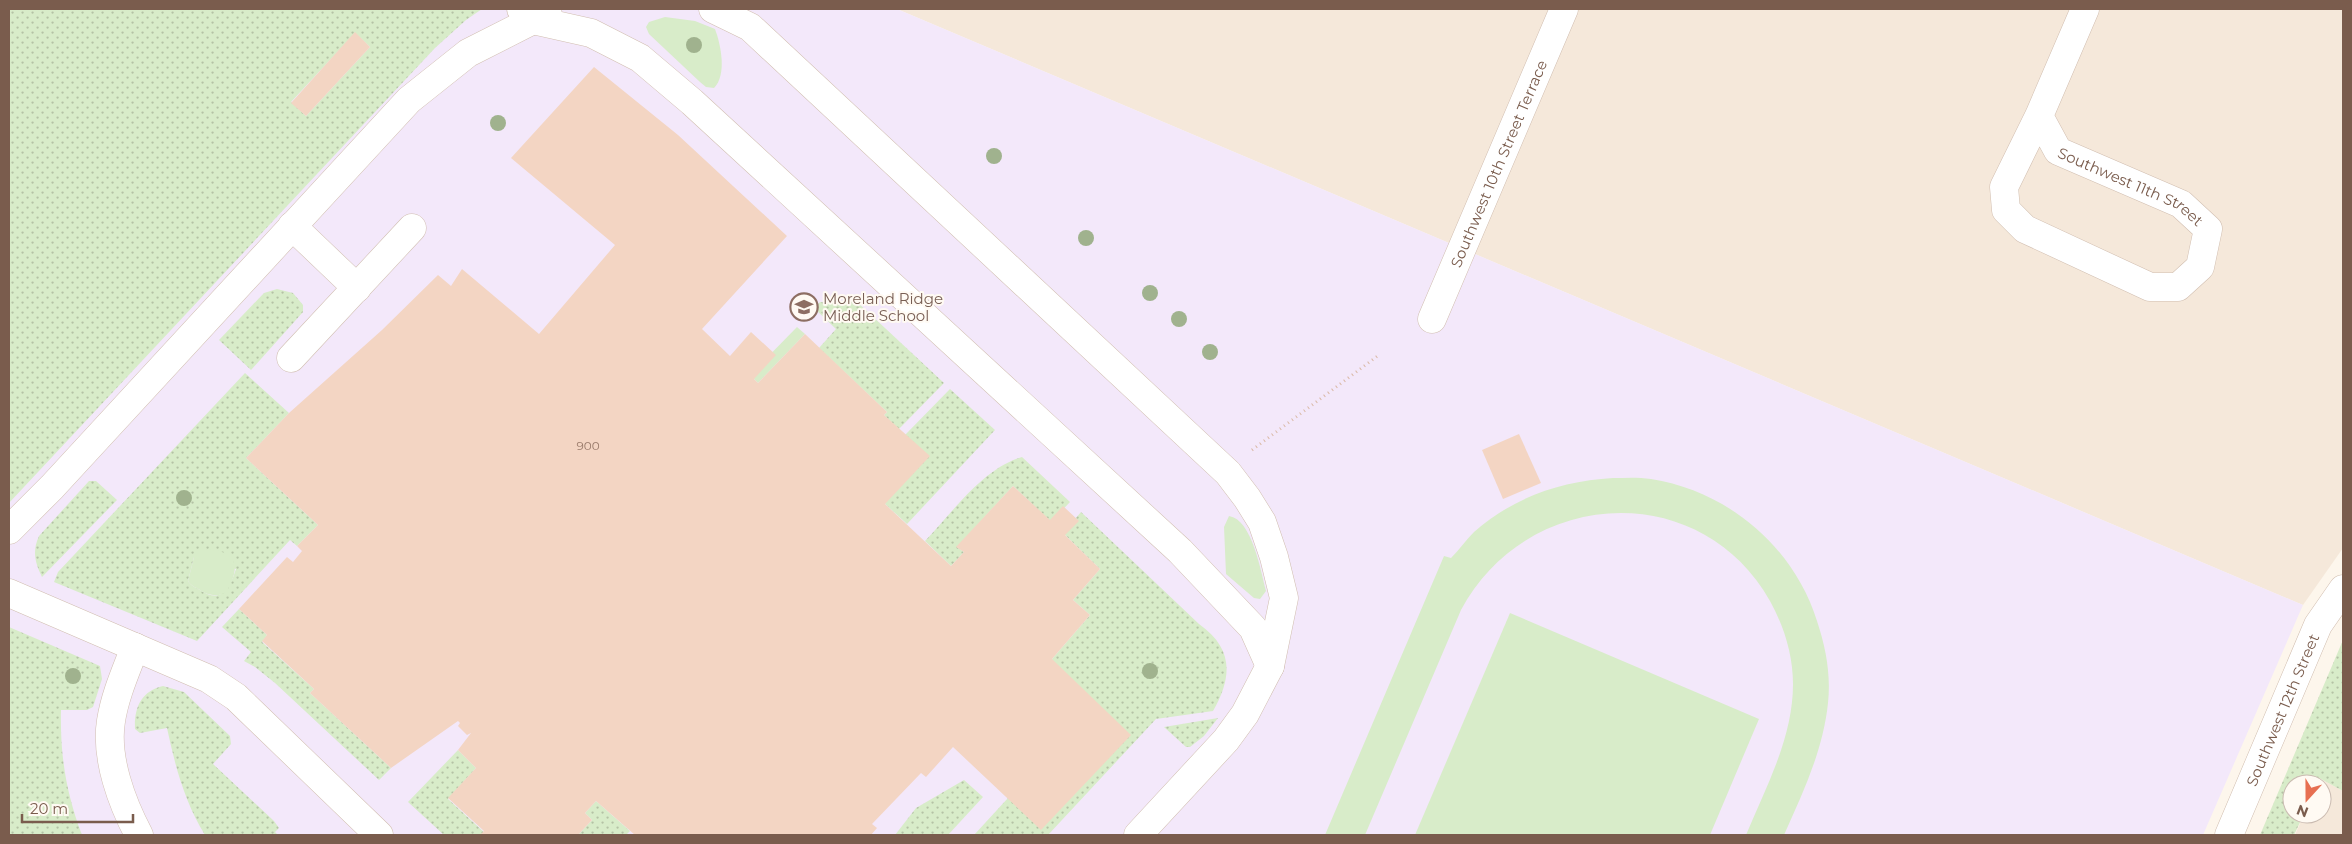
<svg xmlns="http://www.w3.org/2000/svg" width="2352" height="844" viewBox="0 0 2352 844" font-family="Montserrat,sans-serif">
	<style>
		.residential { fill: #f5e8da }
		.education { fill: #f3e8fa }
		.grass { fill: url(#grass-dots); fill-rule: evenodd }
		.green { fill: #d8ecc9 }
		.building { fill: #f3d5c3 }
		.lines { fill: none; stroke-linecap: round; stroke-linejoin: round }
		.minor-casing { stroke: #d1beb0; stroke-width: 29 }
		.path { stroke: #d9b8a5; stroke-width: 3; stroke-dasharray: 1 4; stroke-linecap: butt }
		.minor { stroke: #fff; stroke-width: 28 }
		.tree { fill: #a0b28e }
		.labels { text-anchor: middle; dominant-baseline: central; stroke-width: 4; stroke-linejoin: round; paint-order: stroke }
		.number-label { font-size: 12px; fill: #987a6a }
		.street-label { font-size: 15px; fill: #7a5c4d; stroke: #fffaf3 }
		.education-label { font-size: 15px; fill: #785e54; stroke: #fffaf3; text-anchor: start }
	</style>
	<defs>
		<pattern id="grass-dots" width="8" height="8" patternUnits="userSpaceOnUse" patternTransform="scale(1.25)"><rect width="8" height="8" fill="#d8ecc9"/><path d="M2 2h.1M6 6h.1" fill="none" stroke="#b4c2a5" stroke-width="1.8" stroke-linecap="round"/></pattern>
	</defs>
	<rect width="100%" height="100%" fill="#fdf6ec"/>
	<g class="residential">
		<polygon points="897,9 2343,9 2343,548 2303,605"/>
		<polygon points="2319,778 2343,791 2343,835 2295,835 2304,814 2322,814 2322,784 2317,784"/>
	</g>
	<polygon class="education" points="9,9 897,9 2303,605 2203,835 9,835"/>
	<g class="grass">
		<path d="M 9,9 L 482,9 L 466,20 L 435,48 L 9,503 ZM 355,33 L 370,47 L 306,116 L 291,102 Z"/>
		<polygon points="277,289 293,293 303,305 303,312 251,370 219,340 264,293"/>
		<polygon points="856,301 944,383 898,430 884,415 887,412 819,348 836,329 814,308 820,302"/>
		<path d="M 245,373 L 289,413 L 246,458 L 318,525 L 297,546 L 290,540 L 197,641 L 54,582 L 58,572 ZM 194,557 L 236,569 C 230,587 222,605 200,590 C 195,587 191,586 188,581 Z"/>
		<polygon points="950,389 995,430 907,524 885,504 905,435"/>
		<path d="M 1022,457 L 1070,502 L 1051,522 L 1013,486 L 957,547 L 964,552 L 951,566 L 925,541 C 953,512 982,469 1022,457 Z"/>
		<path d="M 89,481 L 96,481 L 117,500 L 42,577 C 35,563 32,551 39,536 Z"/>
		<path d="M 1081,512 L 1199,624 C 1233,648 1233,676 1213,711 L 1156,719 L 1048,835 L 974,835 L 1008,798 L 1052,659 L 1090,615 L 1073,600 L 1100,569 L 1063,533 Z"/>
		<polygon points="239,609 267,635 262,642 314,689 310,693 391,768 379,780 275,683 255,667 244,661 251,652 222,627"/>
		<path d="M 9,627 L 100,666 L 102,679 L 93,707 L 87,710 L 61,710 C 60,755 66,793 82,835 L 9,835 Z"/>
		<polygon points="2343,640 2343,791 2319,778 2317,784 2292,784 2292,814 2304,814 2294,835 2260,835"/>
		<path d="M 163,686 L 184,692 L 230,736 L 231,744 L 213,764 L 274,821 L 279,828 L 275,832 L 278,835 L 205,835 C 185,803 175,766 167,728 L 140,733 L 135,729 C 134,708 141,691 163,686 Z"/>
		<polygon points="1218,718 1204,736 1190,747 1186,747 1164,727"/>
		<polygon points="458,750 476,768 448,799 486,834 485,835 444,835 408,802"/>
		<polygon points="964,780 983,797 948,835 895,835 916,808"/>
		<polygon points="596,801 630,831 626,835 578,835 592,820 585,813"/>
	</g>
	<g class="green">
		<path d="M 665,17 L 695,21 L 715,29 C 721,45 727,75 714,88 L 706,87 L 700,82 L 649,34 L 646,27 L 649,22 Z"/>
		<polygon points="797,327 805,334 758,383 750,375"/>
		<path d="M 1613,478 C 1625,478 1638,477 1651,479 C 1728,491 1794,547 1817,621 C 1826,648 1831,675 1828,703 C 1823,751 1803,792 1784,835 L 1746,835 C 1766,787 1793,738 1793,684 C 1793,655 1784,626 1770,601 C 1700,477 1526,488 1461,610 L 1365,835 L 1325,835 L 1444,556 L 1451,558 C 1459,550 1466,540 1474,532 C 1514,497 1561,481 1613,478 Z"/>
		<path d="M 1229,516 C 1252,519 1261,572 1266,591 L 1260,599 L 1254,598 L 1226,574 L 1224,527 Z"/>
		<path d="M 203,549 C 226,550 243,557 231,583 C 229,587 227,593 222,594 C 215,597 205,594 200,590 C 195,587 191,586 188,581 L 194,557 Z"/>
		<polygon points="1510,613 1759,719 1710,835 1415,835"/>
	</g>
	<g class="building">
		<polygon points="355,32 370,47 306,116 291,103"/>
		<polygon points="594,67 678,135 787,236 702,329 730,356 751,332 776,355 754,379 758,383 805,334 887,412 884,415 930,456 885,504 951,566 964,552 956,547 1013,486 1050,520 1063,506 1079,521 1065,535 1100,569 1073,600 1090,615 1052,659 1131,735 1041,830 953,747 926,777 921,773 872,824 877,828 871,835 635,835 596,801 585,813 592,820 578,835 480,835 484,831 448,798 476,768 458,750 471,733 467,735 458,726 460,723 458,721 391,768 310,693 314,689 262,641 267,635 239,609 287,557 293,562 302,551 297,546 318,525 246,458 289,413 382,330 438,275 451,286 462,269 539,334 615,245 511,158"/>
		<polygon points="1519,434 1541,483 1503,499 1482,450"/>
	</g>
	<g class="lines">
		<g class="minor-casing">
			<g id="minor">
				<polyline points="521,9 533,20 591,33 640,58 692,102 1180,551 1253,628 1270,666"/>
				<polyline points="713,9 750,27 1228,473 1247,498 1262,522 1274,557 1284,598 1270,666 1245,714 1226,740 1138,835"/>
				<path id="s1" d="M 2039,116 L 2058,151 L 2181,204 L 2208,229 L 2200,267 L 2178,287 L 2150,287 L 2025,229 L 2006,210 L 2004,187 L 2039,116 L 2085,9"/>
				<polyline points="292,226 357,288"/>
				<path id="s2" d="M 1432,319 L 1564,9"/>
				<polyline points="291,358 412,228"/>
				<polyline points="9,530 52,487 409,100 468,53 533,20 548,15"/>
				<polyline points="9,593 209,679 236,697 379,835"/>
				<path d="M 135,647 C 126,671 115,695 111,721 C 105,758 122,803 139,835"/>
				<path id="s3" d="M 2229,835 L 2318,625 L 2343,589"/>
			</g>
		</g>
		<polyline class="path" points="1252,450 1379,355"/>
		<use href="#minor" class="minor"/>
	</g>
	<g class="tree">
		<circle cx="694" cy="45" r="8"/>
		<circle cx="498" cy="123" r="8"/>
		<circle cx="994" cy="156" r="8"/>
		<circle cx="1086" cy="238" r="8"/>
		<circle cx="1150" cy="293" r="8"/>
		<circle cx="1179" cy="319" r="8"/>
		<circle cx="1210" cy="352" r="8"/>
		<circle cx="184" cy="498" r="8"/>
		<circle cx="1150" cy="671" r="8"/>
		<circle cx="73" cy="676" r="8"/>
	</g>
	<defs>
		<g id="school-ring" transform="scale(1.4375)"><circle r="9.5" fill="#fffaf3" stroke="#8d6e63" stroke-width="1.5"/><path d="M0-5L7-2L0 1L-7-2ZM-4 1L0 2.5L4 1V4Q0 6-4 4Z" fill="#8d6e63"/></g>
	</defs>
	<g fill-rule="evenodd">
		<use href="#school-ring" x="804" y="307"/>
	</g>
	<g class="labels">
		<g class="number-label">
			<text x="588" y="445">900</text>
		</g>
		<g class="street-label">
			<text stroke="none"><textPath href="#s2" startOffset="169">Southwest 10th Street Terrace</textPath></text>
			<text stroke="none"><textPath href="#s1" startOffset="121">Southwest 11th Street</textPath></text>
			<text stroke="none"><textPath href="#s3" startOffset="136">Southwest 12th Street</textPath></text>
		</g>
		<g class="education-label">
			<text x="823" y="298">Moreland Ridge<tspan x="823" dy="17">Middle School</tspan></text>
		</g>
	</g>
	<rect width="2352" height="844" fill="none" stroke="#7a5c4d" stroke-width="20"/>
	<g transform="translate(2307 799) rotate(201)"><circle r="24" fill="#fffaf3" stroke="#cabbb1"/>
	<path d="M0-4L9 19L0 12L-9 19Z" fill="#e76f51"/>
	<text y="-8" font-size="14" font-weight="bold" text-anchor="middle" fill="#7a5c4d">N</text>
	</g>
	<path d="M22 814v8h111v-8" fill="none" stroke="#7a5c4d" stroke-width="2.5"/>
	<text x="30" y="814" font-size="15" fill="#7a5c4d" stroke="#fffaf3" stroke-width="4" paint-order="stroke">20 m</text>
</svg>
